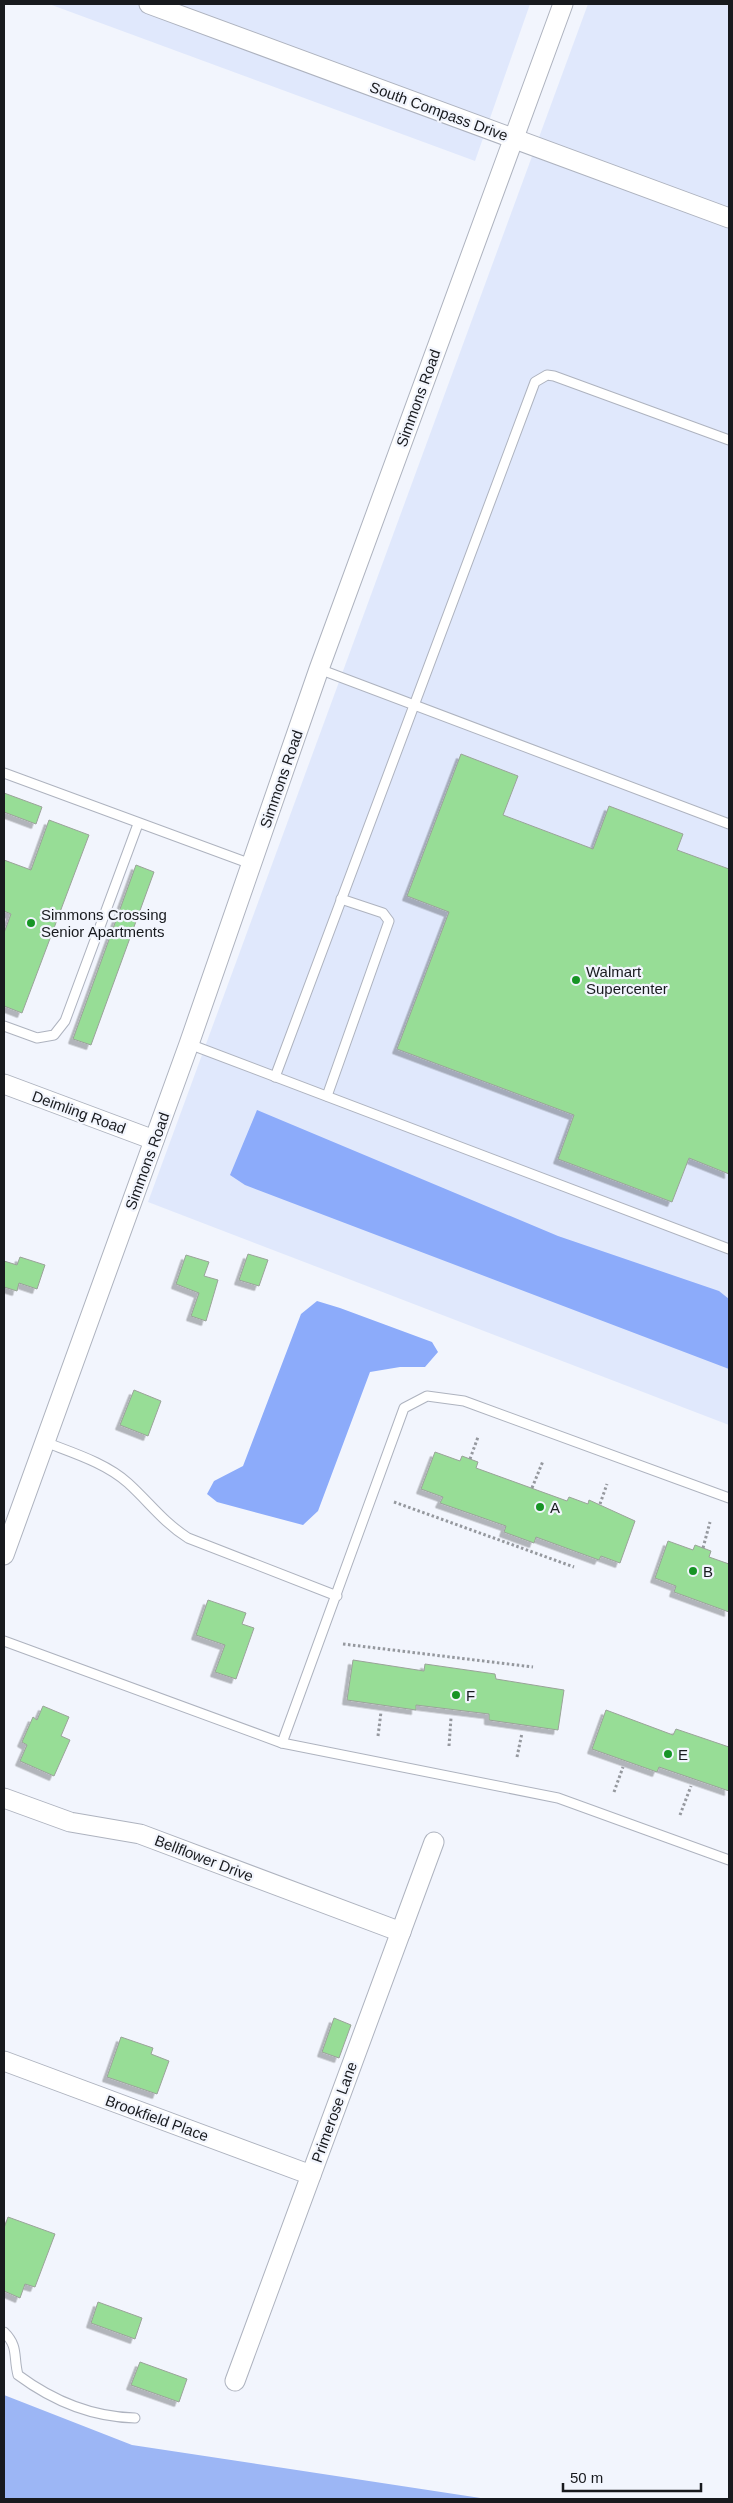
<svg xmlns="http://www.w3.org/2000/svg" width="733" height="2503" viewBox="0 0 733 2503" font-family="Arial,sans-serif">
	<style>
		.built { fill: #e0e8fc }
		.forest { fill: #9cb6f5 }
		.water { fill: #8cabfa }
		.building { fill: #97dd96; stroke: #9aa399; filter: url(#shadow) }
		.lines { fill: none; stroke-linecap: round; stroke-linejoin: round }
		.lane-casing { stroke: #aeb3bf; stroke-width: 11 }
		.street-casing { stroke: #aeb3bf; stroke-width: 21 }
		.path { stroke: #95989e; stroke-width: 3; stroke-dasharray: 2.5 2.5; stroke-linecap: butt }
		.lane { stroke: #fff; stroke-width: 9 }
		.street { stroke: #fff; stroke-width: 19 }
		.poi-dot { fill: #179425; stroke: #f2f5fd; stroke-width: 2 }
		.labels { text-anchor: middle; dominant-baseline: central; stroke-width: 4.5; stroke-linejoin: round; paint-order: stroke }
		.street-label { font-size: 15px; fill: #181a1e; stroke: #f2f5fd }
		.poi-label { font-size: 15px; fill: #181a1e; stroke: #f2f5fd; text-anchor: start }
	</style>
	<defs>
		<filter id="shadow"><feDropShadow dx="-4.5" dy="4.5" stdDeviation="0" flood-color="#0004"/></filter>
	</defs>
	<rect width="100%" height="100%" fill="#f2f5fd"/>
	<g class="built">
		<polygon points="49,4 530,4 475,161"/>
		<polygon points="588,4 729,4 729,1425 148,1202"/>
	</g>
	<polygon class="forest" points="4,2395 132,2445 487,2499 4,2499"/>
	<g class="water">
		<polygon points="257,1110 558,1236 719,1291 729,1299 729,1369 245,1185 230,1175"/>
		<polygon points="317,1301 340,1308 432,1342 438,1352 425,1367 400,1367 370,1372 318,1511 303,1525 217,1502 207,1494 214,1481 243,1466 301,1314"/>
	</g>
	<g class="building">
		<polygon points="461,754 518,776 503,815 593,849 609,806 683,834 677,850 729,869 729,1174 689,1158 672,1202 558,1159 574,1115 397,1049 449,912 407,896"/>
		<polygon points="4,793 42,807 36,824 4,812"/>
		<polygon points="49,820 89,835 22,1013 4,1006 4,933 11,914 4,911 4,860 31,870"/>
		<polygon points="136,865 154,872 91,1045 73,1039"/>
		<polygon points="248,1254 268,1260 259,1286 239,1280"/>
		<polygon points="186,1255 209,1262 204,1276 218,1280 206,1321 191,1316 199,1293 176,1284"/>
		<polygon points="20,1257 45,1265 37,1289 19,1283 17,1291 4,1287 4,1261 17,1265"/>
		<polygon points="134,1390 161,1401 148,1436 120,1425"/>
		<polygon points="435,1452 460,1461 462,1456 478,1462 476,1468 567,1501 569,1497 588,1504 589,1500 635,1521 620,1563 601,1556 599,1560 536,1537 534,1543 504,1532 506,1526 440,1503 443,1497 421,1489"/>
		<polygon points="668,1541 693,1550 695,1545 711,1551 709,1557 729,1564 729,1612 674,1592 676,1586 655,1578"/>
		<polygon points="208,1600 246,1613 242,1624 254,1628 236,1679 215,1672 225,1645 196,1635"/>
		<polygon points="353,1660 424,1671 425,1664 495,1674 496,1679 564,1690 558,1730 489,1720 489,1714 416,1705 416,1710 347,1700"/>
		<polygon points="43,1706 69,1717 61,1736 70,1740 54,1776 20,1761 27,1745 22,1742 33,1717 37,1720"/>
		<polygon points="606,1710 673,1735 676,1729 729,1747 729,1791 659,1767 657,1772 592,1749"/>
		<polygon points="334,2018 351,2025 339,2058 322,2052"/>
		<polygon points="121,2037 153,2048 151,2054 169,2061 157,2094 107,2077"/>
		<polygon points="8,2217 55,2234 35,2287 25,2284 20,2298 4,2291 4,2228"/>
		<polygon points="98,2302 142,2318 135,2339 91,2323"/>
		<polygon points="140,2362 187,2379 179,2402 131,2385"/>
	</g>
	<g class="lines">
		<g class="lane-casing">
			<g id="lane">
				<polyline points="319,669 729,824"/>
				<polyline points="4,773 251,864"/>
				<polyline points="4,1026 37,1038 54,1035 65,1021 138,824"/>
				<polyline points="189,1044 729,1249"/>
				<polyline points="275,1077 535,382 547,375 554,376 729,440"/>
				<polyline points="327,1096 389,921 383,913 341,899"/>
				<path d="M 45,1442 C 73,1453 106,1463 128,1483 C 150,1503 162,1521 188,1538 L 337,1596"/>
				<polyline points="4,1641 282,1743 558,1798 729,1860"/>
				<polyline points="282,1743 404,1408 427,1396 464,1401 729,1498"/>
				<path d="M 4,2332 C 19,2347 13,2356 18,2375 C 53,2401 92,2417 135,2418"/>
			</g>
		</g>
		<g class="street-casing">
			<g id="street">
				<polyline points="149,4 729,218"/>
				<polyline points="4,1084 154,1140"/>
				<polyline points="4,1555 189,1044 319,669 563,4"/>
				<polyline points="4,1798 70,1822 140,1834 401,1932"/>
				<polyline points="4,2061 311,2175"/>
				<polyline points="235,2381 434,1842"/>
			</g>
		</g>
		<g class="path">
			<polyline points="470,1459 478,1437"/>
			<polyline points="532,1488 543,1461"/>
			<polyline points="394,1502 574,1567"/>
			<polyline points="600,1504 607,1484"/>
			<polyline points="703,1548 710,1522"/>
			<polyline points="343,1644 533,1667"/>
			<polyline points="378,1736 381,1712"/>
			<polyline points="449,1746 451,1718"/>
			<polyline points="517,1757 522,1733"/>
			<polyline points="614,1792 623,1767"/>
			<polyline points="680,1815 691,1786"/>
		</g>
		<use href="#lane" class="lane"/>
		<use href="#street" class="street"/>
	</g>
	<g class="poi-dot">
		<circle cx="31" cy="923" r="5"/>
		<circle cx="576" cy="980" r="5"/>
		<circle cx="540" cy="1507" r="5"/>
		<circle cx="693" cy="1571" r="5"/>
		<circle cx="456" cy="1695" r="5"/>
		<circle cx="668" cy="1754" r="5"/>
	</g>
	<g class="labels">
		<g class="street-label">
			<text transform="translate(439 111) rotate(20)">South Compass Drive</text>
			<text transform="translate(418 398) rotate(-70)">Simmons Road</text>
			<text transform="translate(281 779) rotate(-71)">Simmons Road</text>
			<text transform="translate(79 1112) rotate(20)">Deimling Road</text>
			<text transform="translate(147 1161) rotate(-70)">Simmons Road</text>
			<text transform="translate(204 1858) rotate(21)">Bellflower Drive</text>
			<text transform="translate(334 2112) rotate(-70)">Primerose Lane</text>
			<text transform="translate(157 2118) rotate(20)">Brookfield Place</text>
		</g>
		<g class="poi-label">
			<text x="41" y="914">Simmons Crossing<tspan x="41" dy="17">Senior Apartments</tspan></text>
			<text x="586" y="971">Walmart<tspan x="586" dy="17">Supercenter</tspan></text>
			<text x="550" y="1507">A</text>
			<text x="703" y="1571">B</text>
			<text x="466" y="1695">F</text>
			<text x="678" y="1754">E</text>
		</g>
	</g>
	<rect width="733" height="2503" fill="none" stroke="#181a1e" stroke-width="10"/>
	<path d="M563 2483v8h138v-8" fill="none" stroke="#181a1e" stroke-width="2.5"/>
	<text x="570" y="2483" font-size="15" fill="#181a1e" stroke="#f2f5fd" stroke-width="4" paint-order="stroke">50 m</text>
</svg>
